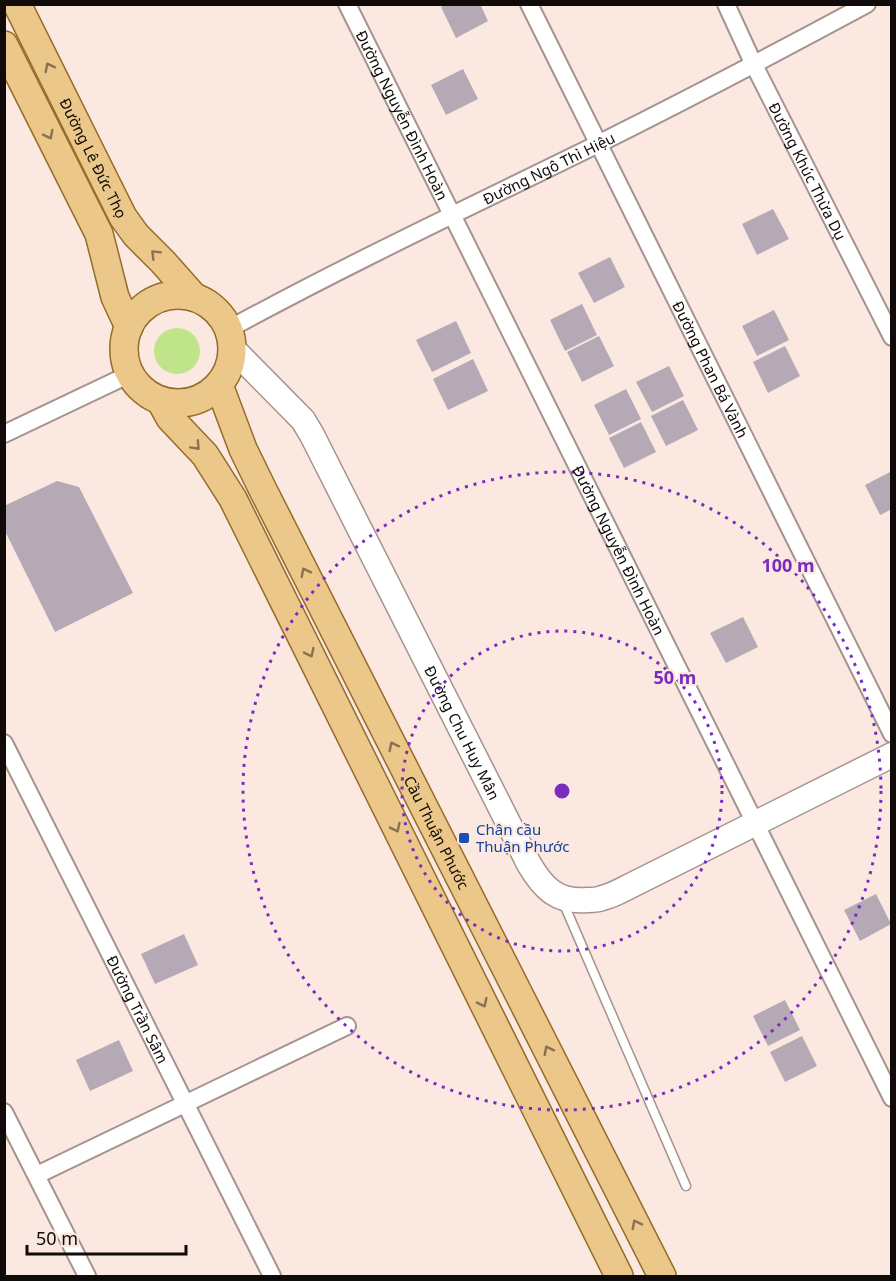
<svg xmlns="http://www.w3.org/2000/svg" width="896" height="1281" viewBox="0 0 896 1281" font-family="'Noto Sans',sans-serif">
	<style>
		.green { fill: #c0e48a }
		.building { fill: #b5a9b5 }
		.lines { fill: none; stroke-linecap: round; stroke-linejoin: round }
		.lane-casing { stroke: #a5948d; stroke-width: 11 }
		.street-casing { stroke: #a5948d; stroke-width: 20 }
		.secondary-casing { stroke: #a5948d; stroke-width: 27 }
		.primary-casing { stroke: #956c29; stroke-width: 30 }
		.lane { stroke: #fff; stroke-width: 8 }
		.street { stroke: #fff; stroke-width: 16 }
		.secondary { stroke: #fff; stroke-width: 24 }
		.primary { stroke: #ebc789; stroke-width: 27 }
		.oneway { stroke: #88724f }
		.ring { fill: none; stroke: #7b2cbf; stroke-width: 3; stroke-dasharray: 3 6 }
		.transit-dot { fill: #1a4fb4; stroke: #fae8e1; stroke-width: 2 }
		.labels { text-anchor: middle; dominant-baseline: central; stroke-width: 4.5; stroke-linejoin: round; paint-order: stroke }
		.street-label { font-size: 15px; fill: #100b09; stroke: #fae8e1 }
		.transit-label { font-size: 15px; fill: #164399; stroke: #fae8e1; text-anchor: start }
		.centre { fill: #7b2cbf; stroke: #fae8e1; stroke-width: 3 }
		.ring-label { font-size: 18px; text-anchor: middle; font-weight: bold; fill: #7b2cbf; stroke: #fae8e1; stroke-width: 4.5; stroke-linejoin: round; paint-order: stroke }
	</style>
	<rect width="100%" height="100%" fill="#fae8e1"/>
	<circle class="green" cx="177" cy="351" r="23"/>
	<g class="building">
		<polygon points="447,4 480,4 488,21 456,38 441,7"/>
		<polygon points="463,69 478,99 446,115 431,85"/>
		<polygon points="773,209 789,239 757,255 742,224"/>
		<polygon points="610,257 625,287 594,303 578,273"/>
		<polygon points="582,304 597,335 565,351 550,320"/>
		<polygon points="774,310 789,340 757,356 742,326"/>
		<polygon points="456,321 471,353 432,372 416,340"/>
		<polygon points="599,336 614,366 582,382 567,352"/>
		<polygon points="785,346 800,376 768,393 753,362"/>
		<polygon points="473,359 488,391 448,410 433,379"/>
		<polygon points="669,366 684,396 652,412 636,382"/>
		<polygon points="626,389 641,419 609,435 594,405"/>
		<polygon points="683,400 698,430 666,446 651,416"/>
		<polygon points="641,422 656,452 624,468 609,438"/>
		<polygon points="892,471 892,509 880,515 865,485"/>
		<polygon points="57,481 79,487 133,593 55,632 4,529 4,506"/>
		<polygon points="743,617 758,647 726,663 710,633"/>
		<polygon points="876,894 891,924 860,941 844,910"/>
		<polygon points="184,934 198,965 155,984 141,954"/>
		<polygon points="785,1000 800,1030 768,1046 753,1016"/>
		<polygon points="802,1036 817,1066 785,1082 770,1052"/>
		<polygon points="119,1040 133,1071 90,1091 76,1060"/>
	</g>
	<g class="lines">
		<g class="lane-casing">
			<polyline id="lane" points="563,902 686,1186"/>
		</g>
		<g class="street-casing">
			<g id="street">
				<path id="s1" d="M 347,4 L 892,1098"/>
				<path id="s2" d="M 529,4 L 892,734"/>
				<path id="s3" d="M 726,4 L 754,65 L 892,337"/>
				<path id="s4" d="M 229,329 C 350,263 474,205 598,144 C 688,99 778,52 867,4"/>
				<polyline points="4,434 130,374"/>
				<path id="s5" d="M 4,743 L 272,1276"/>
				<polyline points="4,1112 87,1276"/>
				<polyline points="37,1175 347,1026"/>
			</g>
		</g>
		<g class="secondary-casing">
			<g id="secondary">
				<path id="s6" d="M 232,348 L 303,420 L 312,435 L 529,864 C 543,888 557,903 588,900 C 592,900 598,900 602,898 C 612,896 622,890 632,885 L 892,755"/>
			</g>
		</g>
		<g class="primary-casing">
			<g id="primary">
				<path id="s7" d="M 17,4 L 123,217 L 136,235 L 163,262 L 194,297"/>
				<polyline points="4,45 99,234 115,297 129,327"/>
				<circle cx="178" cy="349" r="54"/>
				<path id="s8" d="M 219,385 L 243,449 L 262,488 L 662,1276"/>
				<polyline points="160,400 170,418 205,455 233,499 619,1276"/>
			</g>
		</g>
		<use href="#lane" class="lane"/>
		<use href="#street" class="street"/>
		<use href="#secondary" class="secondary"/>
		<use href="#primary" class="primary"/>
	</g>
	<defs><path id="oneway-chevron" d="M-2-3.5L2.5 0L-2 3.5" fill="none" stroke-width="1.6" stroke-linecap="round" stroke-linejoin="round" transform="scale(1.5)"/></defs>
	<g class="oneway">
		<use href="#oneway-chevron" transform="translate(49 67) rotate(-117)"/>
		<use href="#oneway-chevron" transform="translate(49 135) rotate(63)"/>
		<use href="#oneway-chevron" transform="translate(155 254) rotate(-135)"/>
		<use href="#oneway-chevron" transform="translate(196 446) rotate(47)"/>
		<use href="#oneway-chevron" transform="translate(305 572) rotate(-117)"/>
		<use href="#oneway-chevron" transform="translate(310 653) rotate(64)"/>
		<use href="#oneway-chevron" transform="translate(393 746) rotate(-117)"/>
		<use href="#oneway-chevron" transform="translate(396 828) rotate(64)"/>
		<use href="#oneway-chevron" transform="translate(483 1003) rotate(64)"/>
		<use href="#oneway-chevron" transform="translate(548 1050) rotate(-117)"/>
		<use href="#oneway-chevron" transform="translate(636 1224) rotate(-117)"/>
	</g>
	<g class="ring">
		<circle cx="562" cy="791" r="160"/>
		<circle cx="562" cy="791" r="319"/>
	</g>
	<rect class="transit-dot" x="458" y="832" width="12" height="12" rx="3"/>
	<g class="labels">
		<g class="street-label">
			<text stroke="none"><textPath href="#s1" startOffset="124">Đường Nguyễn Đình Hoàn</textPath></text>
			<text stroke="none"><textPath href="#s7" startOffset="172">Đường Lê Đức Thọ</textPath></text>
			<text stroke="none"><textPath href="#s4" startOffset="358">Đường Ngô Thì Hiệu</textPath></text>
			<text stroke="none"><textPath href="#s3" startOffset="186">Đường Khúc Thừa Dụ</textPath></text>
			<text stroke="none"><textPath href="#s2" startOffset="408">Đường Phan Bá Vành</textPath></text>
			<text stroke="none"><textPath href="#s1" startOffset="610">Đường Nguyễn Đình Hoàn</textPath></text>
			<text stroke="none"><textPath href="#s6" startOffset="452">Đường Chu Huy Mân</textPath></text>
			<text stroke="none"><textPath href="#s8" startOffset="498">Cầu Thuận Phước</textPath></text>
			<text stroke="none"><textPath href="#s5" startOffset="298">Đường Trần Sâm</textPath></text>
		</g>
		<g class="transit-label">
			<text x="476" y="829">Chân cầu<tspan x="476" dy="17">Thuận Phước</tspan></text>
		</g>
	</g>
	<circle cx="562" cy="791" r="9" class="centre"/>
	<g class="ring-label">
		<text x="788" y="572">100 m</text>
		<text x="675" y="684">50 m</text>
	</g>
	<rect width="896" height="1281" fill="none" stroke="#100b09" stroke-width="12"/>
	<path d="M27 1245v9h159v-9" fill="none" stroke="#100b09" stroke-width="3"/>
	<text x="36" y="1245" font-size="18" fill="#100b09" stroke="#fae8e1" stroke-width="4.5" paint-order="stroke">50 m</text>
</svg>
